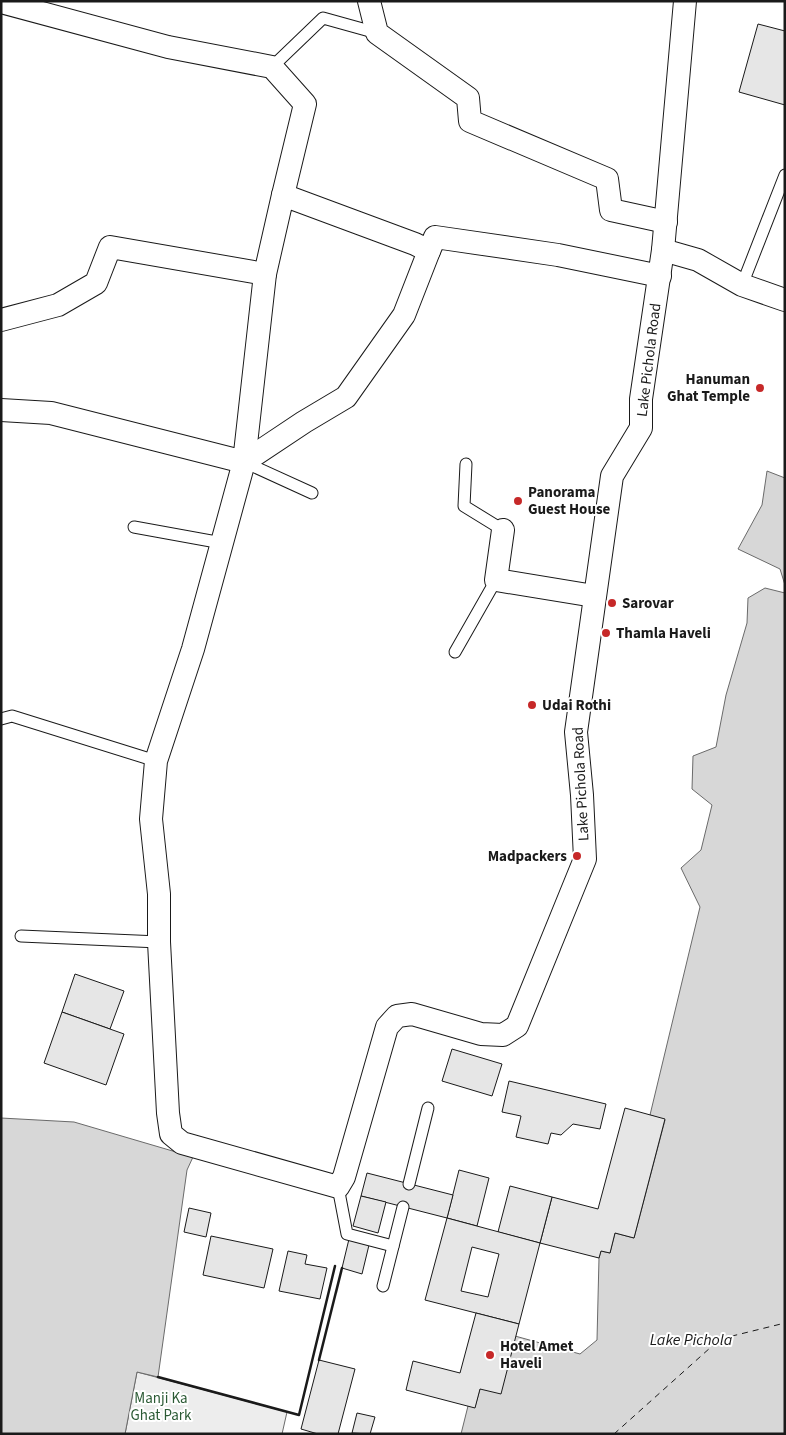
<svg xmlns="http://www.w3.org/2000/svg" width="786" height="1435" viewBox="0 0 786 1435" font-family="'Source Sans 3',sans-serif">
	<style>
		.green { fill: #ededed; stroke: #6a6a6a }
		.water { fill: #d7d7d7; stroke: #6a6a6a }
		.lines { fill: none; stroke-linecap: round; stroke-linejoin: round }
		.ferry { stroke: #1a1a1a; stroke-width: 1; stroke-dasharray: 6 5; stroke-linecap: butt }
		.building { fill: #e6e6e6; stroke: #1a1a1a; fill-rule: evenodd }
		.lane-casing { stroke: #1a1a1a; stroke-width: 13 }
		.street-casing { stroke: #1a1a1a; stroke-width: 24 }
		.lane { stroke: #fff; stroke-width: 11 }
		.street { stroke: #fff; stroke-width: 22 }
		.wall { stroke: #1a1a1a; stroke-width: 2.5 }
		.poi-dot { fill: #c62828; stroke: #fff; stroke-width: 2 }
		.labels { text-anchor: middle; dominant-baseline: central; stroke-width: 4; stroke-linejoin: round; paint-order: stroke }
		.street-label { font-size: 15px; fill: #1a1a1a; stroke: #fff }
		.poi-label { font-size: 15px; font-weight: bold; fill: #1a1a1a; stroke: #fff; text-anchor: start }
		.park-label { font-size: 15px; fill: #2b5a34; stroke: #fff }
		.water-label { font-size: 16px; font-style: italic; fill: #1a1a1a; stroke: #fff }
	</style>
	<rect width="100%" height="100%" fill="#fff"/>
	<polygon class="green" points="137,1372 287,1412 282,1434 125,1434"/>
	<g class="water">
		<polygon points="767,471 785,478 785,585 780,569 738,549 762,505"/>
		<polygon points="765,588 785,593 785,1434 461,1434 468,1406 475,1407 480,1389 515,1336 580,1354 597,1340 599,1258 601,1251 610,1253 615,1233 634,1238 665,1120 650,1115 700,907 681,868 701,850 712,805 692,789 693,756 716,747 726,695 747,623 748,598"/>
		<polygon points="1,1118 74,1122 193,1157 187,1170 158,1377 137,1372 125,1434 1,1434"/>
	</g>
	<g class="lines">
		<polyline class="ferry" points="614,1434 720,1339 785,1323"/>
	</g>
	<g class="building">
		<polygon points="758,24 785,31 785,105 739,92"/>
		<polygon points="75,974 124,991 110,1029 62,1012"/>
		<polygon points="62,1012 124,1034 106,1085 44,1063"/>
		<polygon points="452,1049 502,1064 492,1096 442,1081"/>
		<polygon points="509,1081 606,1104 600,1129 573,1124 561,1135 551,1133 548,1144 516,1137 521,1116 502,1112"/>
		<polygon points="625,1108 665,1119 634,1238 615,1233 610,1253 601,1251 599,1258 540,1243 552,1197 598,1209"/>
		<polygon points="459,1170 489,1178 477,1226 447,1218"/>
		<polygon points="367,1173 453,1195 447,1218 361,1196"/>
		<polygon points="510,1186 552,1197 540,1243 498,1232"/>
		<polygon points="361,1196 386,1202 378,1233 353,1226"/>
		<polygon points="189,1208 211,1213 206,1237 184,1232"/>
		<path d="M 447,1218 L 540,1243 L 519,1324 L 425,1300 ZM 472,1247 L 499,1254 L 488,1297 L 461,1291 Z"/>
		<polygon points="211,1236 273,1249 264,1288 203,1275"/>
		<polygon points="349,1239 369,1245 362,1274 342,1268"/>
		<polygon points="288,1251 307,1255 305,1264 327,1268 320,1299 279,1291"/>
		<polygon points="476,1313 519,1324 501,1394 480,1389 475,1408 406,1390 413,1361 460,1373"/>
		<polygon points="319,1360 355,1369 338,1434 318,1434 301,1429"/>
		<polygon points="357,1413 375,1417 370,1434 352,1433"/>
	</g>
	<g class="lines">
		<g class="lane-casing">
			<g id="lane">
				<polyline points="272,67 323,18 377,33"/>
				<polyline points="742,285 785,175"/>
				<polyline points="244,462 312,493"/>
				<polyline points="466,464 464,506 503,530"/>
				<polyline points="134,527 222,543"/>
				<polyline points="455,652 496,580"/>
				<polyline points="1,719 12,716 156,761"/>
				<polyline points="21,936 159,942"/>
				<polyline points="409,1184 428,1108"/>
				<polyline points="338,1187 347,1234 393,1246"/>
				<polyline points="383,1286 403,1207"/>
			</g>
		</g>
		<g class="street-casing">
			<g id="street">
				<polyline points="369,1 377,33 468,98 470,121 607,179 611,210 666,222"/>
				<polyline points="1,2 168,47 272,67 305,104 283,195"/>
				<polyline points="663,250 698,260 742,285 785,300"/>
				<polyline points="429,251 404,315 346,397 304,422 244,462 193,649 156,761 151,819 159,894 159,942 168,1113 171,1134 182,1143 338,1187 344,1177 387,1027 397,1016 412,1014 481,1034 503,1035 517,1026 585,859 582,795 576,732 612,476 641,428 641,399 663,250 685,1"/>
				<polyline points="1,320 58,305 96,283 110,247 265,274 283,195 415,244 429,251 435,237 558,255 660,276"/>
				<polyline points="1,410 51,413 244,462 265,274"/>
				<polyline points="503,530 496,580 594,596"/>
			</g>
		</g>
		<use href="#lane" class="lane"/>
		<use href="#street" class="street"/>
		<g class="wall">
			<polyline points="319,1360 342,1268"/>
			<polyline points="158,1377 299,1415 335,1266"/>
		</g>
	</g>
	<g class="poi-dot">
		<circle cx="760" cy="388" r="5"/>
		<circle cx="518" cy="501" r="5"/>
		<circle cx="612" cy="603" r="5"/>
		<circle cx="606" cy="633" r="5"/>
		<circle cx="532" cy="705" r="5"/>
		<circle cx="577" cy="856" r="5"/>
		<circle cx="490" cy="1355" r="5"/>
	</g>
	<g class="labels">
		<g class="street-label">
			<text transform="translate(649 360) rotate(-83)">Lake Pichola Road</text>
			<text transform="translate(581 784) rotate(-93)">Lake Pichola Road</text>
		</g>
		<g class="poi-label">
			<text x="750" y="379" text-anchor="end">Hanuman<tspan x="750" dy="17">Ghat Temple</tspan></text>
			<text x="528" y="492">Panorama<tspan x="528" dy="17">Guest House</tspan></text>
			<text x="622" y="603">Sarovar</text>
			<text x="616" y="633">Thamla Haveli</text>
			<text x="542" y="705">Udai Rothi</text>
			<text x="567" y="856" text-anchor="end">Madpackers</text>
			<text x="500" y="1346">Hotel Amet<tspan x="500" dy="17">Haveli</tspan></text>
		</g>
		<g class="park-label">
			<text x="161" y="1398">Manji Ka<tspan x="161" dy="17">Ghat Park</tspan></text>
		</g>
		<g class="water-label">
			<text x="691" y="1340">Lake Pichola</text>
		</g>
	</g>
	<rect width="786" height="1435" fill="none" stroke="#1a1a1a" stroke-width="5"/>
</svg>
